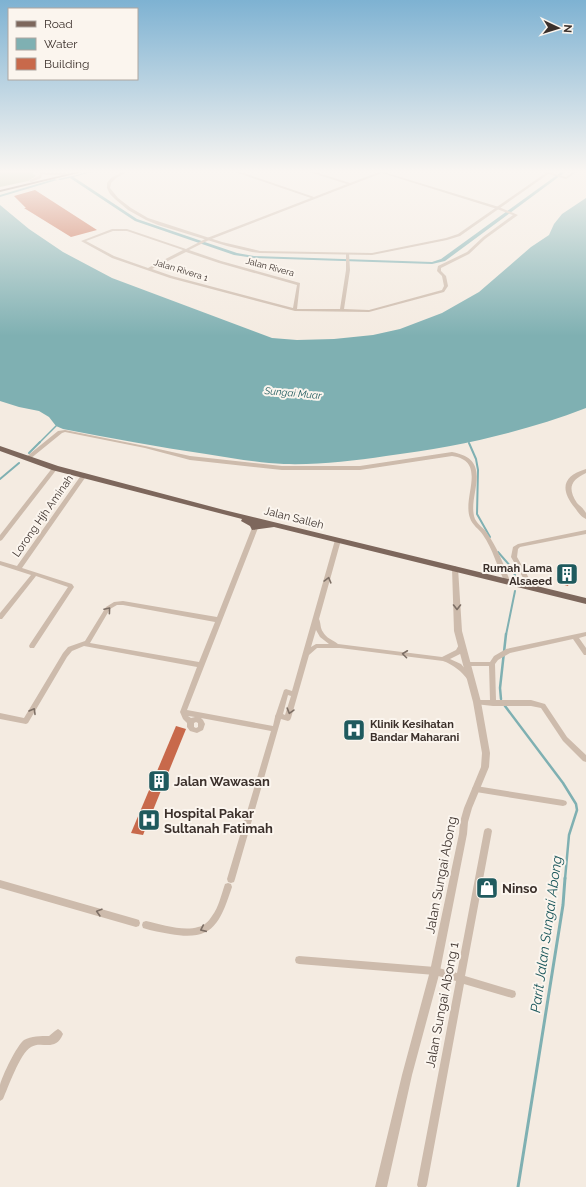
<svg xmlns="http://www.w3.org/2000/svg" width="586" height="1187" viewBox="0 0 586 1187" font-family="Raleway,sans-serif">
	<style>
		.green { fill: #b8c4a0 }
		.water { fill: #7fb0b2 }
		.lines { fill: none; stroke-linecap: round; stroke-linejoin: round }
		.stream-far4 { stroke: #7fb0b2; stroke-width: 1 }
		.stream-far3 { stroke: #7fb0b2; stroke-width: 1.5 }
		.stream-far2 { stroke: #7fb0b2; stroke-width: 2 }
		.stream-far1 { stroke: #7fb0b2; stroke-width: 2.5 }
		.stream { stroke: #7fb0b2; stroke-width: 3 }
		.canal { fill: #7fb0b2; fill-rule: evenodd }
		.building { fill: #c8694b }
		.minor { fill: #cdbbac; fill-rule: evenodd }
		.tertiary { fill: #cdbbac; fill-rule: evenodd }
		.primary { fill: #7d675c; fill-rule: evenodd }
		.oneway { stroke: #7d6f65 }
		.labels { text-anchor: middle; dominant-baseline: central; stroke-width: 4; stroke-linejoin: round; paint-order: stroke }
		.far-street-label { font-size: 9px; fill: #3b302b; stroke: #fbf5ee }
		.far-water-label { font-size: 10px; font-style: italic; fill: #1f5a5e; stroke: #fbf5ee }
		.street-label { font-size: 11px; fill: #3b302b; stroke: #fbf5ee }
		.poi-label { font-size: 11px; font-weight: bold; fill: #3b302b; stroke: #fbf5ee; text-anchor: end }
		.near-poi-label { font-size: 13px; font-weight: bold; fill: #3b302b; stroke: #fbf5ee; text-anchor: start }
		.near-street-label { font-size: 13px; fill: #3b302b; stroke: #fbf5ee }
		.near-water-label { font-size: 14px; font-style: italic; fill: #1f5a5e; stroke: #fbf5ee }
	</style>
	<rect width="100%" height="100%" fill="#f4ebe1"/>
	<polygon class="green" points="0,170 28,170 36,176 28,181 0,187"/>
	<path class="water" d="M 586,198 L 586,408 C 521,433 456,447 386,456 C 352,461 319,465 284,464 C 258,463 232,458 206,454 C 158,447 110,438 63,429 L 56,426 L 49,417 L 39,411 L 19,407 L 0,401 L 0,205 L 29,229 L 63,252 L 112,278 L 272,338 L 297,340 L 334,339 L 373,335 L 400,329 L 442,313 L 479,292 L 531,247 L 549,235 L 554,224 L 562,214 Z"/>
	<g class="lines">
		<polyline class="stream-far4" points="71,177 98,170"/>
		<polyline class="stream-far3" points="39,443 56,426"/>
		<g class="stream-far2">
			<polyline points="469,443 476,459 478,470 477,514 490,537"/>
			<polyline points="29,453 40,442"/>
			<polyline points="0,479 19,463"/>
			<polyline points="498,552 512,568 517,580"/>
			<polyline points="506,635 515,591"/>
		</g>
		<g class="stream-far1">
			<polyline points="501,699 500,688 506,634"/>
			<polyline points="505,706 563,783 576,804 577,810 569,835 565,879"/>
		</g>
		<polyline class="stream" points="518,1187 563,905 565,878"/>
		<g class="canal">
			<polygon points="564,170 568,170 445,261 432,264 254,258 234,255 135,221 70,178 60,180 58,179 72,176 137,219 237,253 254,256 432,262 441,259"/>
			<polygon points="54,179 57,180 0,197 0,195"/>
		</g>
	</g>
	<g class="building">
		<polygon points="35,190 97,230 71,237 24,208 26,208 14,196"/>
		<polygon points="566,564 577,566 574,584 569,583 568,586 561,584 561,581 556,580 559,567 565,568"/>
		<polygon points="176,726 186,729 143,835 131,833"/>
	</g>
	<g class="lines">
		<g class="minor">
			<polygon points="35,170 38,170 46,173 66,173 68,174 66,175 46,175 42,174 41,178 32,182 30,182 30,180 39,176 40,173"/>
			<path d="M 232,170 L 235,170 L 314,197 L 347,184 L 306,171 L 306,170 L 309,170 L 350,183 L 379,172 L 373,170 L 377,170 L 499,207 L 518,215 L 485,239 L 469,254 L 441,268 L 441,271 L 446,276 L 448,286 L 444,292 L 369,312 L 295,311 L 170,278 L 112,258 L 81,241 L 112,229 L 127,229 L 186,249 L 207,238 L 311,198 L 232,171 ZM 382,173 L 497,209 L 513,215 L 483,237 L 467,252 L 438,266 L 437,271 L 442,276 L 444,286 L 442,290 L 369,310 L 344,309 L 350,270 L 349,253 L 346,254 L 346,270 L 340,309 L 297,309 L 300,283 L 221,261 L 189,250 L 209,240 ZM 113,231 L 127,231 L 183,250 L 148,268 L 114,256 L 86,241 ZM 186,252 L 219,263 L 297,285 L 293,308 L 172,276 L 152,269 Z"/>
			<polygon points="576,170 580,170 566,179 545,173 547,172 566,177"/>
			<path d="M 65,430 L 145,446 L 190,456 L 282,466 L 360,466 L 452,452 C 496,460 466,496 475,519 C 478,525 484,528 487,533 C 497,547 504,565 510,581 L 507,583 L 505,582 C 497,567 493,549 483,535 C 479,529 472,525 470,518 C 462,497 488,461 452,456 L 360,470 L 282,470 L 190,460 L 145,448 L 65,432 L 62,433 L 30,459 L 26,459 L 26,457 L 58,431 Z"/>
			<polygon points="55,466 57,467 58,468 57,469 2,540 0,541 0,535 53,467"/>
			<polygon points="84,473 87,475 22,568 72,584 74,587 34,648 30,648 29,646 30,644 68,587 36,576 2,619 0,619 0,613 31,575 0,565 0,561 17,566 82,474"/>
			<path d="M 255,526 L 258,528 L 187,710 L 273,726 L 275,717 L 275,716 L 276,714 L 284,690 L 286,689 L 292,691 L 335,540 L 338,538 L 341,540 L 319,619 C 321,623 320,628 323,632 C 326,638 333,640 338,644 L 442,657 L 456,650 L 460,643 L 464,643 L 465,645 L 460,654 L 450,659 L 461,664 L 473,678 L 472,680 L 468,680 C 461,671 454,665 443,661 L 340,648 L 317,648 L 309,655 L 291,718 L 290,720 L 288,721 L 281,719 L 235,879 L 234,882 L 231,883 L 228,882 L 227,879 L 271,731 L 201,718 L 203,720 L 205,724 L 203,730 L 197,733 L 190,731 L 187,727 L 187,723 L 183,719 L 180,712 L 197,667 L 84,646 L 72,651 L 67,657 L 28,723 L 26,724 L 0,719 L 0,713 L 24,718 L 63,653 L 68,647 L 85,641 L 106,607 L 114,602 L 123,601 L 217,617 L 252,528 ZM 117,605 L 123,605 L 215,622 L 199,662 L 90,643 L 110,609 ZM 316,630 L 320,637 L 329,644 L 316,644 L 311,647 ZM 288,695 L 291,696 L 285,715 L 283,714 ZM 188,716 L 195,717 L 191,718 ZM 196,722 L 198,723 L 198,727 L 196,728 L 194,727 L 194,723 Z"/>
			<polygon points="586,530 586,534 520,547 518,549 517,557 534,587 533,588 529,588 511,557 513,547 518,544"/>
			<polygon points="586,632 586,636 579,638 586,648 586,655 584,655 573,639 510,653 498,660 495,664 496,700 531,700 545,704 567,737 586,755 586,762 583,761 563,741 541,708 531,706 493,706 475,704 474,702 475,700 490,700 489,666 466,666 465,664 466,662 490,662 494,656 506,649"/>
			<polygon points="476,786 563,800 566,801 567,803 566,805 563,806 476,792 473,791 472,789 473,787"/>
			<polygon points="488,828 491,829 492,831 465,976 512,990 515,991 516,994 515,997 512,998 464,984 427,1185 426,1187 418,1187 417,1185 456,981 435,975 299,964 296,963 295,960 296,957 299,956 435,967 457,973 484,831 485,829"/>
			<polygon points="0,880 136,919 139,920 140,923 139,926 136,927 0,888"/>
			<path d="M 228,883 L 231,884 L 232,887 C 220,923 213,942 170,934 C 161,932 152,931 143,928 L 142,925 L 143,922 L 146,921 C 161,924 183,932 198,927 C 204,926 209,921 212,916 C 219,907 221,895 225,884 Z"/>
			<path d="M 58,1029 L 61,1031 L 63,1034 C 55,1053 42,1040 31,1047 C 20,1053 8,1088 3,1099 L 0,1101 C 0,1096 0,1090 0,1085 C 2,1076 17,1045 24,1040 C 31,1036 41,1036 49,1036 L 55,1031 Z"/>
		</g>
		<g class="tertiary">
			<polygon points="126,170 131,170 116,178 111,183 110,188 118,198 131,208 148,218 222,242 252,249 260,251 372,253 446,238 458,234 550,170 554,170 460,236 447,240 372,255 260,253 252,252 227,246 158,225 146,220 128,210 115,199 110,194 107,188 107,183 111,178"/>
			<path d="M 586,469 L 586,473 C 571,480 567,488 577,503 C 580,506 584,509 586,513 C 586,514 586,518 586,519 C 581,517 578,512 575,508 C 560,490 562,476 586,469 Z"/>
			<polygon points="453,566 455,566 458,568 462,631 481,702 490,753 489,767 472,808 468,822 467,834 440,971 412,1075 387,1187 375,1187 402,1075 430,971 459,834 460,822 464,808 481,767 482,753 473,702 454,631 452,568"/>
		</g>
		<g class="primary">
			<polygon points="84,170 91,170 0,192 0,190"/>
			<polygon points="0,446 58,466 224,510 586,598 586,604 274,527 252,530 250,526 241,521 242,519 52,470 0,451"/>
		</g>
	</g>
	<defs><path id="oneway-chevron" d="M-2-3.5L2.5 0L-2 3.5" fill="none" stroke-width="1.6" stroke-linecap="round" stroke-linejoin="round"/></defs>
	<g class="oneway">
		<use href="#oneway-chevron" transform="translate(328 580) rotate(-75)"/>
		<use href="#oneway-chevron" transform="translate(457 607) rotate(90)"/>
		<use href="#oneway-chevron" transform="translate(108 610) rotate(-50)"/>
		<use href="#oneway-chevron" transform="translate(405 654) rotate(-173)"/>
		<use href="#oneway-chevron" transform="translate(33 711) rotate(-60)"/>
		<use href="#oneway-chevron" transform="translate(290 711) rotate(106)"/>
		<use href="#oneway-chevron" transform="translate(99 912) rotate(-164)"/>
		<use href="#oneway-chevron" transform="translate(203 929) rotate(156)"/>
	</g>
	<linearGradient id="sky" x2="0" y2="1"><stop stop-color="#7eb2d2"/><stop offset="0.51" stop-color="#faf6f2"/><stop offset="1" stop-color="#faf6f2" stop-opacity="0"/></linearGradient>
	<rect width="586" height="336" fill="url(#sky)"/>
	<defs>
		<g id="building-square" transform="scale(1.15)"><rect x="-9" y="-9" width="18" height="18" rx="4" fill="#1f5a5e" stroke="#fbf5ee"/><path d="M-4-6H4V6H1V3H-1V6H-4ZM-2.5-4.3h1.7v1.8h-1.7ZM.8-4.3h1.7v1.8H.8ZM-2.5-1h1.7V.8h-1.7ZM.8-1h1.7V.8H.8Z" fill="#fff"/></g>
		<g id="hospital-square" transform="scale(1.15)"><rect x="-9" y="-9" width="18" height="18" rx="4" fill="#1f5a5e" stroke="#fbf5ee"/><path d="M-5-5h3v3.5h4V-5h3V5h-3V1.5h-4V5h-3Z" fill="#fff"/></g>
		<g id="shop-square" transform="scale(1.15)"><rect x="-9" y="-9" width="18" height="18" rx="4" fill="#1f5a5e" stroke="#fbf5ee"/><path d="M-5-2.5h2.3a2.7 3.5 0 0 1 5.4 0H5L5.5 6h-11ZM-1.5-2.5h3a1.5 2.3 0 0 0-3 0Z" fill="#fff"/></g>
	</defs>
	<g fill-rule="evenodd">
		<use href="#building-square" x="567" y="574"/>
		<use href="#hospital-square" x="354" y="730"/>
		<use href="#building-square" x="159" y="781"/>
		<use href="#hospital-square" x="149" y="820"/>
		<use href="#shop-square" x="487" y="888"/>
	</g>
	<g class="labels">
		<g class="far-street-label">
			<text transform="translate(270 267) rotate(15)">Jalan Rivera</text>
			<text transform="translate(181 270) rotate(17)">Jalan Rivera 1</text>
		</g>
		<g class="far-water-label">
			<text transform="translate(293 393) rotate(5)">Sungai Muar</text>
		</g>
		<g class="street-label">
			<text transform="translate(43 516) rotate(-55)">Lorong Hjh Aminah</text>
			<text transform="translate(294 518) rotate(14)">Jalan Salleh</text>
		</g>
		<g class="poi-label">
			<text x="552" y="568">Rumah Lama<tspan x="552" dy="13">Alsaeed</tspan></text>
			<text x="370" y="724" text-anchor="start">Klinik Kesihatan<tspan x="370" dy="13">Bandar Maharani</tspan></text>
		</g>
		<g class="near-poi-label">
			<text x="174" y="781">Jalan Wawasan</text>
			<text x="164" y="813">Hospital Pakar<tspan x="164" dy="15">Sultanah Fatimah</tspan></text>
			<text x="502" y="888">Ninso</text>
		</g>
		<g class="near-street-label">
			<text transform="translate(441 875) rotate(-79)">Jalan Sungai Abong</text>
			<text transform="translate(442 1005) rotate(-79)">Jalan Sungai Abong 1</text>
		</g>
		<g class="near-water-label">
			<text transform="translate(546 934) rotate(-82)">Parit Jalan Sungai Abong</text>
		</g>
	</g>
	<rect x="8" y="8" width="130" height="72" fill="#fbf5ee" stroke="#aea6a0"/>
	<rect x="16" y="21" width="20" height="6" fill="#7d675c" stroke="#aea6a0"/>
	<text x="44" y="28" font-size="12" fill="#3b302b">Road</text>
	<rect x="16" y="38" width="20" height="12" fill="#7fb0b2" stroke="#aea6a0"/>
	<text x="44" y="48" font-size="12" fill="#3b302b">Water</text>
	<rect x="16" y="58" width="20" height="12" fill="#c8694b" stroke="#aea6a0"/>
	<text x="44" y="68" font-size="12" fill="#3b302b">Building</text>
	<g transform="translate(558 28) rotate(94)" stroke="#fbf5ee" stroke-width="3" paint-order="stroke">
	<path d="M0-3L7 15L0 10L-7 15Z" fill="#3b302b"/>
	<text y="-6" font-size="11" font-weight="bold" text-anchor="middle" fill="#3b302b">N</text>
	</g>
</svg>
